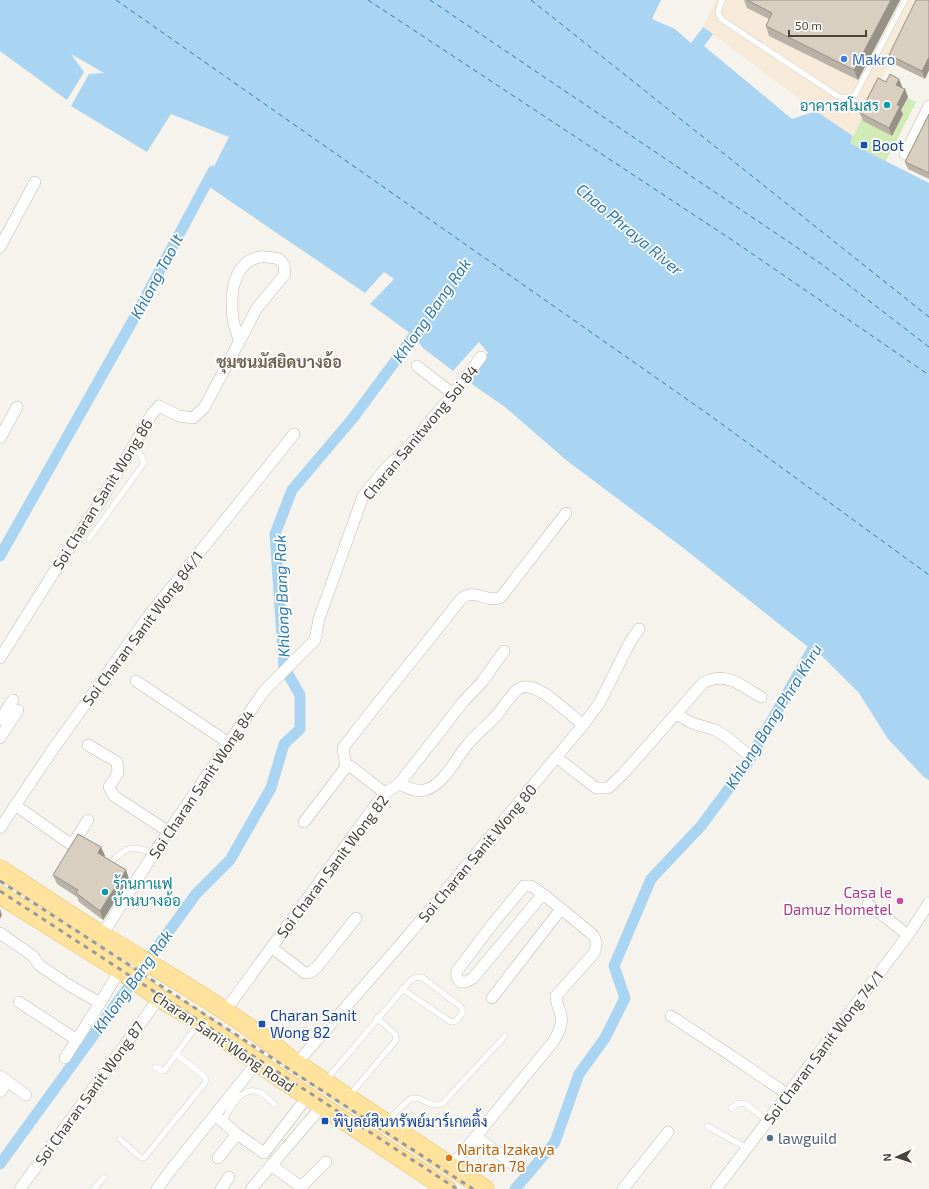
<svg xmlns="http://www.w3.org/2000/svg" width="929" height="1189" viewBox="0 0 929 1189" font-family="'Exo 2',Sarabun,sans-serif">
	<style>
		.commercial { fill: #f7ead8 }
		.green { fill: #d2eab5 }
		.water { fill: #a9d4f2 }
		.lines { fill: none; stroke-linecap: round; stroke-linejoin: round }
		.canal { stroke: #a9d4f2; stroke-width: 11 }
		.ferry { stroke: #2e7ab2; stroke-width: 1; stroke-dasharray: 5 4; stroke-linecap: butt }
		.service-casing { stroke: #c2bbae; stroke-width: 6 }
		.minor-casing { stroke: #c2bbae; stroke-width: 12 }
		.primary-casing { stroke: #e6c16a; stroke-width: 19 }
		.service { stroke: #fff; stroke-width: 5.5 }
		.minor { stroke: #fff; stroke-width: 11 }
		.primary { stroke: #ffe39c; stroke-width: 18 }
		.rail { stroke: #9a9a9a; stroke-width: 3; stroke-dasharray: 5 5; stroke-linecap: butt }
		.wall { fill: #bab2a6 }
		.shaded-wall { fill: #979187 }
		.building { fill: #d8cfc1; stroke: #979187 }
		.shop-dot { fill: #3f7fe0; stroke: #fff; stroke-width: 1.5 }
		.culture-dot { fill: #0f9aa8; stroke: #fff; stroke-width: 1.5 }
		.transit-dot { fill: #1a4fb4; stroke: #fff; stroke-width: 1.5 }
		.hotel-dot { fill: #d1479c; stroke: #fff; stroke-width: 1.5 }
		.service-dot { fill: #5c6f8a; stroke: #fff; stroke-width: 1.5 }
		.food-dot { fill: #e8710a; stroke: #fff; stroke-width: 1.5 }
		.labels { text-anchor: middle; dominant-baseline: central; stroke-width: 3.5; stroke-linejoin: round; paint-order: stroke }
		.shop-label { font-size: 15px; fill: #366cbe; stroke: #fff; text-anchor: start }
		.culture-label { font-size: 15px; fill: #0d838f; stroke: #fff; text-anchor: end }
		.transit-label { font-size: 15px; fill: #164399; stroke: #fff; text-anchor: start }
		.street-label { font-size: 15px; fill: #4b4439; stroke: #fff }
		.hotel-label { font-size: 15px; fill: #b23c85; stroke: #fff; text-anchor: end }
		.service-label { font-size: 15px; fill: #4e5e75; stroke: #fff; text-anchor: start }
		.food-label { font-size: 15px; fill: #c56008; stroke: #fff; text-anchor: start }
		.water-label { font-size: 16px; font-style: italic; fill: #2e7ab2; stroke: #fff }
		.neighbourhood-label { font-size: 16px; font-weight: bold; fill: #6e6250; stroke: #fff }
	</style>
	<rect width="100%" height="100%" fill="#f6f3ec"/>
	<polygon class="commercial" points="716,0 921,0 853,136 807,105 703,27"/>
	<polygon class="green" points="879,83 916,102 886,161 850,143"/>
	<polygon class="water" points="0,0 661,0 652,19 675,29 691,43 703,27 713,34 704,46 792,119 816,111 853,136 850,143 929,183 929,780 924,777 888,739 859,693 822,656 812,650 682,547 566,460 505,407 466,380 488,353 479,342 453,371 423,348 414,336 370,304 394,279 384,272 365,293 205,184 229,137 171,114 147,152 71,106 89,74 104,73 71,54 84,72 67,100 0,51"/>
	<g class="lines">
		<g class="canal">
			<polyline points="0,556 137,313 213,171"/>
			<polyline points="0,1164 196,894 230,860 271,788 284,744 300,729 300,695 284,667 275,534 292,490 353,418 422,325"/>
			<polyline points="515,1189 555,1142 579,1074 605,1038 625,998 614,966 651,879 701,826 747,764 812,650 821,639"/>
		</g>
		<g class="ferry">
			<polyline points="116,0 708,414 929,575"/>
			<polyline points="368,0 738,244 929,375"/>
			<polyline points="430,0 820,263 929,347"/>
			<polyline points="531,0 929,317"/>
		</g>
		<g class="service-casing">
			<g id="service">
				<polyline points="722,0 718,12 721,19 839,97 848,98 855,95 905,0"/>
				<polyline points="89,539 144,463 141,455 131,448"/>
				<path d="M 113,860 C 130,844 133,847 154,853"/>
				<polyline points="155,1067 162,1071 164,1071 198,1024"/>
				<path d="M 326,1080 L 411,980 C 415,977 418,976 423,978 L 461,1007 L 463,1012 L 456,1021 L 451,1022 L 402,989"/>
				<polyline points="350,1095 396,1040 395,1034 377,1018"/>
				<polyline points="731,1108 740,1103 746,1104 767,1121"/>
				<path d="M 386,1121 L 410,1099 C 423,1094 428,1110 443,1103 L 505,1036"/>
				<path d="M 223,1122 C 229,1110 241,1085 259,1092 C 264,1094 270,1100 274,1104"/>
				<polyline points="707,1126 747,1148"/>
				<polyline points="120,1139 140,1157 144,1158 204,1084 206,1080 204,1076 176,1054"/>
				<polyline points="94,1189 104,1177"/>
			</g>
		</g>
		<g class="minor-casing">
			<g id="minor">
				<polyline points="905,154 929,106"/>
				<polyline points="0,247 35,182"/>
				<polyline points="417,366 453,394"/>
				<polyline points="0,438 17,407"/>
				<path d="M 0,658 L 61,561 L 102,499 L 152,414 L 159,406 L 179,416 L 193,418 L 204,408 L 257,308 L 285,274 L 284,265 L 279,259 C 273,258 266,256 260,257 C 232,262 230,297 233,319 C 234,326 237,333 239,340"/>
				<polyline points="136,681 229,743"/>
				<polyline points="676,714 692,723 715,730 728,738 746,753"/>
				<polyline points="0,720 13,700"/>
				<polyline points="0,738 18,710"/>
				<polyline points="88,745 117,762 118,773 109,787 114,796 169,832"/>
				<path d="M 556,757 L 596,788 L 608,788 L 623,774 L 703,683 C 726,670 741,686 761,697"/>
				<polyline points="346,767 350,766 385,793"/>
				<path d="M 399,784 C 407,787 417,793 425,790 C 444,785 456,758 468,744 C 476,734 487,726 496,716 C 503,708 509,697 517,690 C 520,688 525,686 528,687 C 542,687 571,715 583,725"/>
				<polyline points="15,805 69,843 74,842 88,820"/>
				<path d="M 304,822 L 346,767 L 343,748 C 381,698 422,649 461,599 C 475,587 486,604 501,597 L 566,513"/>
				<polyline points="0,828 51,752 147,618 294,434"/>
				<polyline points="868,904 908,935"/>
				<polyline points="0,933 33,956 39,965 67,984 100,1003"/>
				<polyline points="102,935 154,853 264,691 315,640 319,619 363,496 386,468 410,445 453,394 481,357"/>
				<polyline points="271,947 305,973 311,972 317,967 356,918"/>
				<polyline points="492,998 561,909"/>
				<polyline points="19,1002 77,1040"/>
				<polyline points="225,1011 374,807 385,793 399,784 463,702 482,682 504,651"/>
				<polyline points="671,1016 730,1055 787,1094"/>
				<polyline points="65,1058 97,1008 100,1003 120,970"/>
				<polyline points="297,1063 412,931 583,725 600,702 630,642 639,629"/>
				<polyline points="0,1076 26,1095"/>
				<polyline points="0,1092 8,1081"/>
				<polyline points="215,1115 237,1134 264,1153 308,1096"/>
				<polyline points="476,1137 517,1167"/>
				<polyline points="218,1158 237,1134"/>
				<polyline points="271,1165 301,1187 326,1162"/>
				<path d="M 451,1167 L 553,1042 C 559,1032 564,1023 560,1012 C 558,1006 556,1002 556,996 L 594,953 C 597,946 597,941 593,935 L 543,894 L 531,886 L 524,886 L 491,926 L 457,971 C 456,976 457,979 461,982 L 466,982 L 473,978 L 543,894"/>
				<polyline points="20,1189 159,998"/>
				<polyline points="157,1189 170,1171 258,1061"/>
				<polyline points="221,1189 229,1177"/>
				<polyline points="251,1189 322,1106"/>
				<polyline points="623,1189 668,1132"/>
				<polyline points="716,1189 908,935 929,903"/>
			</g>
		</g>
		<g class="primary-casing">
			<g id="primary">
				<path d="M 0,869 C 34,891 68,914 102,935 C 167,975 234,1012 293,1061 L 485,1189"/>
				<polyline points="0,895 120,970 159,998 200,1022 280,1078 447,1189"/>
			</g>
		</g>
		<use href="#service" class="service"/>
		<use href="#minor" class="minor"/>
		<use href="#primary" class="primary"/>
		<g class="rail">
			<polyline points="0,881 473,1189"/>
			<polyline points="0,891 457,1189"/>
		</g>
	</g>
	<g class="wall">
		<polygon points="744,0 900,0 858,80 769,36 766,26 769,19 747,8"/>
		<polygon points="929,0 929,70 925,79 892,63 889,55"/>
		<polygon points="886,82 902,86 901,88 905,89 908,97 901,110 903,114 892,136 863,121 860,113"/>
		<polygon points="929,114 929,179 908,169 905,162"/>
		<polygon points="101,847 105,856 104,857 126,870 129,879 103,920 79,902 77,897 57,884 53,875"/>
	</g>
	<g class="shaded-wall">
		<polygon points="891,0 900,0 858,80 854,70"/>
		<polygon points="929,57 929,70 925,79 922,71"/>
		<polygon points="899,79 902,86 899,93 896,85"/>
		<polygon points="905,89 908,97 901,110 903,114 892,136 889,128 897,105"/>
		<polygon points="101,847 105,856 101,862 98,853"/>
		<polygon points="126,870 129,879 103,920 100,911"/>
		<polygon points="0,909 2,915 0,919"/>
	</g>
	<g class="building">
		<polygon points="747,0 891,0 854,70 766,26 772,13"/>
		<polygon points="916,0 929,0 929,57 922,71 889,55"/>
		<polygon points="890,74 899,79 896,85 905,89 897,105 900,106 889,128 860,113 878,78 886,82"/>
		<polygon points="929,114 929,173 905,162"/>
		<polygon points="78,834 101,847 98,853 126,870 100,911 76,893 78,890 53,875"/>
	</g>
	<circle class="shop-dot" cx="844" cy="59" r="4"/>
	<g class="culture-dot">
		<circle cx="887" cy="105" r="4"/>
		<circle cx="105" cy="892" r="4"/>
	</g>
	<g class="transit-dot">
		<rect x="860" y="141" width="8" height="8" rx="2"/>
		<rect x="258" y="1020" width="8" height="8" rx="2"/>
		<rect x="321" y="1117" width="8" height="8" rx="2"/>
	</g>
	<circle class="hotel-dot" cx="900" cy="901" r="4"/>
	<circle class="service-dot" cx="770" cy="1138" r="4"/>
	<circle class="food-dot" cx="449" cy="1158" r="4"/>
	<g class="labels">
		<g class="shop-label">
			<text x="852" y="59">Makro</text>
		</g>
		<g class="culture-label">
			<text x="879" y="105">อาคารสโมสร</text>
			<text x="113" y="883" text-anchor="start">ร้านกาแฟ<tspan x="113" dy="17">บ้านบางอ้อ</tspan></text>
		</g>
		<g class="transit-label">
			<text x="872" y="145">Boot</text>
			<text x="270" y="1015">Charan Sanit<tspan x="270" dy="17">Wong 82</tspan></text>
			<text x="333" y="1121">พิบูลย์สินทรัพย์มาร์เกตติ้ง</text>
		</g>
		<g class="street-label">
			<text transform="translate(420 432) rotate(-50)">Charan Sanitwong Soi 84</text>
			<text transform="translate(102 494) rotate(-58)">Soi Charan Sanit Wong 86</text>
			<text transform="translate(142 628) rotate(-53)">Soi Charan Sanit Wong 84/1</text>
			<text transform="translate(201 784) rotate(-56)">Soi Charan Sanit Wong 84</text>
			<text transform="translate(477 853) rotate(-50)">Soi Charan Sanit Wong 80</text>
			<text transform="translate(332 866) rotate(-53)">Soi Charan Sanit Wong 82</text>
			<text transform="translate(224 1041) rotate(34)">Charan Sanit Wong Road</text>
			<text transform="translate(823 1047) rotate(-53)">Soi Charan Sanit Wong 74/1</text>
			<text transform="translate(89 1093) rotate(-54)">Soi Charan Sanit Wong 87</text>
		</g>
		<g class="hotel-label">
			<text x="892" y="892">Casa le<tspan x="892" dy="17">Damuz Hometel</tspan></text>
		</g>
		<g class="service-label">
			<text x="778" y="1138">lawguild</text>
		</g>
		<g class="food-label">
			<text x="457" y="1149">Narita Izakaya<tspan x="457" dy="17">Charan 78</tspan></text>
		</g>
		<g class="water-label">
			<text transform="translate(630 229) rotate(40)">Chao Phraya River</text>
			<text transform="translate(156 276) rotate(-62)">Khlong Tao It</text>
			<text transform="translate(431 310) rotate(-55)">Khlong Bang Rak</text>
			<text transform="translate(281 596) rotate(-92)">Khlong Bang Rak</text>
			<text transform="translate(773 716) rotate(-58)">Khlong Bang Phra Khru</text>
			<text transform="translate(132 981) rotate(-54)">Khlong Bang Rak</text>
		</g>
		<g class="neighbourhood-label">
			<text x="279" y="361">ชุมชนมัสยิดบางอ้อ</text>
		</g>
	</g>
	<g transform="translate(897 1157) rotate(267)" stroke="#ffffff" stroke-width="3" paint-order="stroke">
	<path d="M0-3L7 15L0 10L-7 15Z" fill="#4b4439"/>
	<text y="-6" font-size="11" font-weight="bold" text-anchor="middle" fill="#4b4439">N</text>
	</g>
	<path d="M789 30v6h77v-6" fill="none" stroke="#4b4439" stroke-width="2"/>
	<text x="795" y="30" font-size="12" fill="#4b4439" stroke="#ffffff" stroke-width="3" paint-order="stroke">50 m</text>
</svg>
